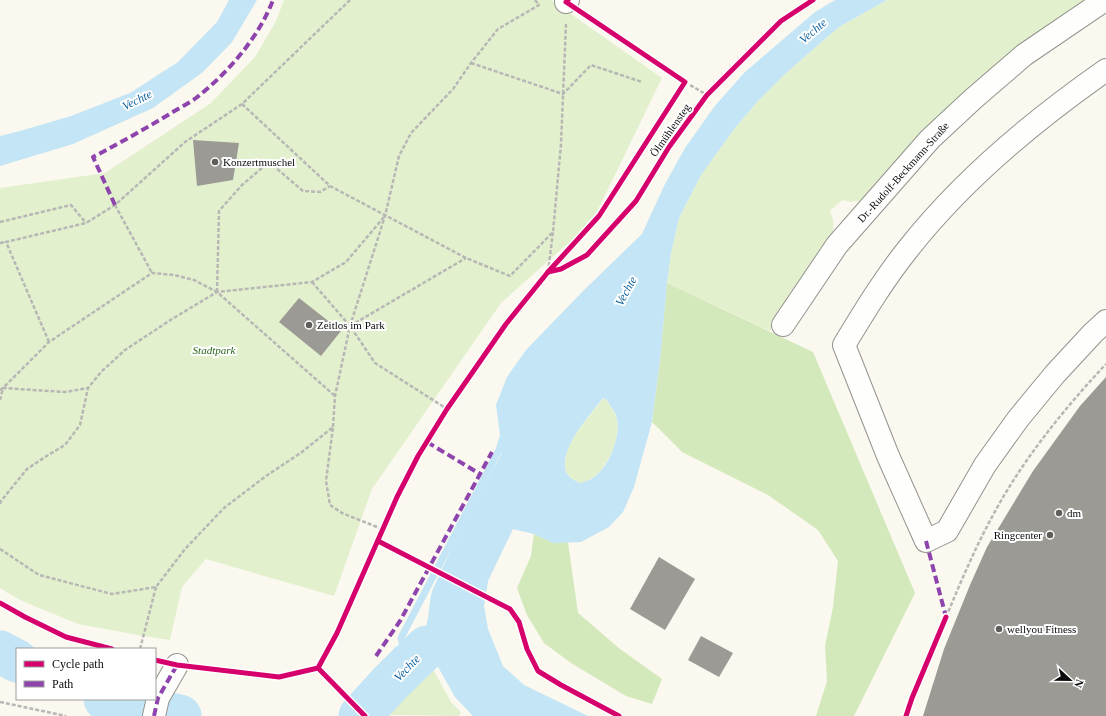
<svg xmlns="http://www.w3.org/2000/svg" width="1106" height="716" viewBox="0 0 1106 716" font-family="Georgia,serif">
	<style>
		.green { fill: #e3f0cd }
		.forest { fill: #d4e9bb }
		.water { fill: #c3e5f5; fill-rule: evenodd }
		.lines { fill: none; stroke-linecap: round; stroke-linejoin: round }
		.stream { stroke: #c3e5f5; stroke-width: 7 }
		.river { stroke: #c3e5f5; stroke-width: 43 }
		.building { fill: #9c9a95 }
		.minor-casing { stroke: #93928e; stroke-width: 24 }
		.path { stroke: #b7b7b5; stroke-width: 2.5; stroke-dasharray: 4 2; stroke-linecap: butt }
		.minor { stroke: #fefefd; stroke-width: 22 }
		.quiet { stroke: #8e44ad; stroke-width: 4; stroke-dasharray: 8 4; stroke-linecap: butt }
		.cycleway-casing { stroke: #fff; stroke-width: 8 }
		.cycleway { stroke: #d6006c; stroke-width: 5 }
		.poi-dot { fill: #5f5e5b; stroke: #fff; stroke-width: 1.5 }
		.labels { text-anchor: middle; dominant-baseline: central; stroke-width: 4; stroke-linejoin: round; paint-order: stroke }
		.street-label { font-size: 11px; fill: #0b0b0b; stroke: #fff }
		.poi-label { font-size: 11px; fill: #0b0b0b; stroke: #fff; text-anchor: start }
		.park-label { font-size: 11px; font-style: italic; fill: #2a651a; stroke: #fff }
		.water-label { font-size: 12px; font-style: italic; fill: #1164a1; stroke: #fff }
	</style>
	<rect width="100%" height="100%" fill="#faf8ef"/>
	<g class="green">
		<polygon points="284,0 551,0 662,78 592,222 501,303 372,489 334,596 206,559 182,587 170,640 143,636 78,624 20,600 0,588 0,188 105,173 211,103 255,57 276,21"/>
		<path d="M 887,0 L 1088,0 L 862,200 L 851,202 L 842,200 L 830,211 C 835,223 835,229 829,241 L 783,308 L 770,331 L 667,283 L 671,253 L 679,218 L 701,175 L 735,128 L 758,101 L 786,73 L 839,27 Z"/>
		<path d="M 604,398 L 607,400 C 610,406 615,413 617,419 C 621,437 607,470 591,479 C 588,481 583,482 580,483 C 573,480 566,476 565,468 C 562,445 590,415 604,398 Z"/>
		<polygon points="429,662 451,702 461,712 459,716 381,715"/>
	</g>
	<g class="forest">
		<polygon points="667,283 813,352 915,593 854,716 816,716 827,681 825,646 833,607 838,561 818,530 768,495 682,452 652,422 660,360"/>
		<polygon points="534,534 553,543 568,542 578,613 620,649 662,679 652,704 626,696 571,663 544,643 527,615 517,588 531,556"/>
	</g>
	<g class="water">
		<polygon points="229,0 257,0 232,42 203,72 153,108 73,144 0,166 0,136 20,131 71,116 130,93 178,62 217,22"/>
		<path d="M 835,0 L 887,0 L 839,27 L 786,73 L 758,101 L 735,128 L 701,175 L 679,218 L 671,253 L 667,283 L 660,360 L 652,422 L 634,487 L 623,512 L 609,527 L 581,542 L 553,543 L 534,534 L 513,529 L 488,581 L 484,606 L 488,629 L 503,666 L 524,685 L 588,716 L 473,716 L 455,697 L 433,658 L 396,700 L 373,677 L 395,647 C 403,646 414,645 420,638 C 432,622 427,604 433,589 C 453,542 478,497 502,453 L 496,448 L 500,435 L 496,405 L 507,377 L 526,350 L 584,290 L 642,234 L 664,186 L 685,148 L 714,107 L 744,73 L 815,12 ZM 603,398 L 607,400 C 610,406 616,413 617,419 C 621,437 608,470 591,479 C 588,481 583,482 580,483 C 573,480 566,476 565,468 C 562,445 590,415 603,398 Z"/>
	</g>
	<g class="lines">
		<polyline class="stream" points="404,655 403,646 401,638 499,450 507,448"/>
		<g class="river">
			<polyline points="0,652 17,661"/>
			<polyline points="105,699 115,703 180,716"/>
			<polyline points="360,716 391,682 427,647"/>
		</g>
	</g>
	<g class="building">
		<polygon points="193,140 239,143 233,180 197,186"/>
		<polygon points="299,298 341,331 321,356 279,322"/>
		<polygon points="1106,377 1106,716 923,716 944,649 970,585 987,547 1033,471 1080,406"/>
		<polygon points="659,557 695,579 665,630 630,609"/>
		<polygon points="701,636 733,653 719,677 688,660"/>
	</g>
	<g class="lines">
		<g class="minor-casing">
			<g id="minor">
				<polyline points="566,2 568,0"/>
				<path d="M 1106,70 C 1033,121 963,179 908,249 C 884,279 864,312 844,345 L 888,456 L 926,541 L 947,531 L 985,465 L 1018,419 L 1055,374 L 1093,333 L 1106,321"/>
				<polyline points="783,325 837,245 930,139 973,99 1024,55 1105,0"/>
				<polyline points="154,716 158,698 177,665"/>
			</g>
		</g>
		<g class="path">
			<polyline points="535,0 539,5"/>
			<polyline points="471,63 563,94 591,65 642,82"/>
			<polyline points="685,82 707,95"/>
			<polyline points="242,104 330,186 466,258 510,276 553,232 561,144 566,24"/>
			<polyline points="115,205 152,273"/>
			<polyline points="0,222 71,205 86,223"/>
			<polyline points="0,243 6,242"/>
			<polyline points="548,272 553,232"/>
			<polyline points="312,282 350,326 375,363 447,409"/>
			<polyline points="217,292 219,211 242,185 269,162 303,191 320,192 330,186"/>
			<polyline points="350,326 466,258"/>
			<polyline points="49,342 6,242 86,223 115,205 185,142 242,104 350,0"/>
			<polyline points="0,390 3,388 49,342 152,273 174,275 194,280 217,292 335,396"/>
			<polyline points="0,400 3,388 65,392 88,388"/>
			<polyline points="333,427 335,396 350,326 385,216 399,156 411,133 453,89 471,63 498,29 539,5 542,5"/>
			<polyline points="0,504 1,501 27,469 45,457 65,445 80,425 88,388 101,372 125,350 172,319 217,292 312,282 346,262 384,217"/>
			<polyline points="0,549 39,575 112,594 156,587 185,549 224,508 266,476 302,452 333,427 326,481 330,505 342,513 382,529"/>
			<path d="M 946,617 C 960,584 974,550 992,517 C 1021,462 1063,410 1106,364"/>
			<polyline points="140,649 156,587"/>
			<polyline points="0,702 66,716"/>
		</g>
		<use href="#minor" class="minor"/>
		<g class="quiet">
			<path d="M 115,205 L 93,157 C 118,144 143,130 168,115 C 177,109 188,104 196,98 C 228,73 259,37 273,0"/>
			<polyline points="427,442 480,474"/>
			<polyline points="926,541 946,617 944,620"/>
			<polyline points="376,656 400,621 492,452"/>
			<polyline points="154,716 158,698 177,665"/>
		</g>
		<g class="cycleway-casing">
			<g id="cycleway">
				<polyline points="548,272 561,269 587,255 636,201 669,147 707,95 781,21 813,0"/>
				<polyline points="378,541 510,609 519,622 527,649 538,671 561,685 619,716"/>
				<polyline points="0,603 25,617 66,637 112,649"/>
				<polyline points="155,660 177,665 279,677 318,668 337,633 397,497 418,456 447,409 506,324 548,272 599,216 685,82 566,2 568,0"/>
				<polyline points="318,668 365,716"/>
				<polyline points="906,716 912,698 946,617"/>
			</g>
		</g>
		<use href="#cycleway" class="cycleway"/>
	</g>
	<g class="poi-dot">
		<circle cx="215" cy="162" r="4"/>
		<circle cx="309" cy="325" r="4"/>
		<circle cx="1059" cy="513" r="4"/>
		<circle cx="1050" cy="535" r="4"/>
		<circle cx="999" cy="629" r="4"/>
	</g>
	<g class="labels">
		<g class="street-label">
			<text transform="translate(670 130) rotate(-55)">Ölmühlensteg</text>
			<text transform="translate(903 172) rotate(-48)">Dr.-Rudolf-Beckmann-Straße</text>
		</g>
		<g class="poi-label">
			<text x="223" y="162">Konzertmuschel</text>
			<text x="317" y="325">Zeitlos im Park</text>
			<text x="1067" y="513">dm</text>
			<text x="1042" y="535" text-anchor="end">Ringcenter</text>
			<text x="1007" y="629">wellyou Fitness</text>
		</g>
		<g class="park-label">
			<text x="214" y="350">Stadtpark</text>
		</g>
		<g class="water-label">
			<text transform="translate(813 31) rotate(-41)">Vechte</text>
			<text transform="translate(137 100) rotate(-26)">Vechte</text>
			<text transform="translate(626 291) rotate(-61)">Vechte</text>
			<text transform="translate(407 668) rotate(-46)">Vechte</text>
		</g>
	</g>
	<rect x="16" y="648" width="140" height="52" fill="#ffffff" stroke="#9d9d9d"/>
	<rect x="24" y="661" width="20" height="6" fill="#d6006c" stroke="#9d9d9d"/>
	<text x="52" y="668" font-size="12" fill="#0b0b0b">Cycle path</text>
	<rect x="24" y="681" width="20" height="6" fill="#8e44ad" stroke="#9d9d9d"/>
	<text x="52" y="688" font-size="12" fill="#0b0b0b">Path</text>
	<g transform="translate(1070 680) rotate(112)" stroke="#ffffff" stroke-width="3" paint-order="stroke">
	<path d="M0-3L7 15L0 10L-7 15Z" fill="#0b0b0b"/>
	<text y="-6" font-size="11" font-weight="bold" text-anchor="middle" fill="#0b0b0b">N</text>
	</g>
</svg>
